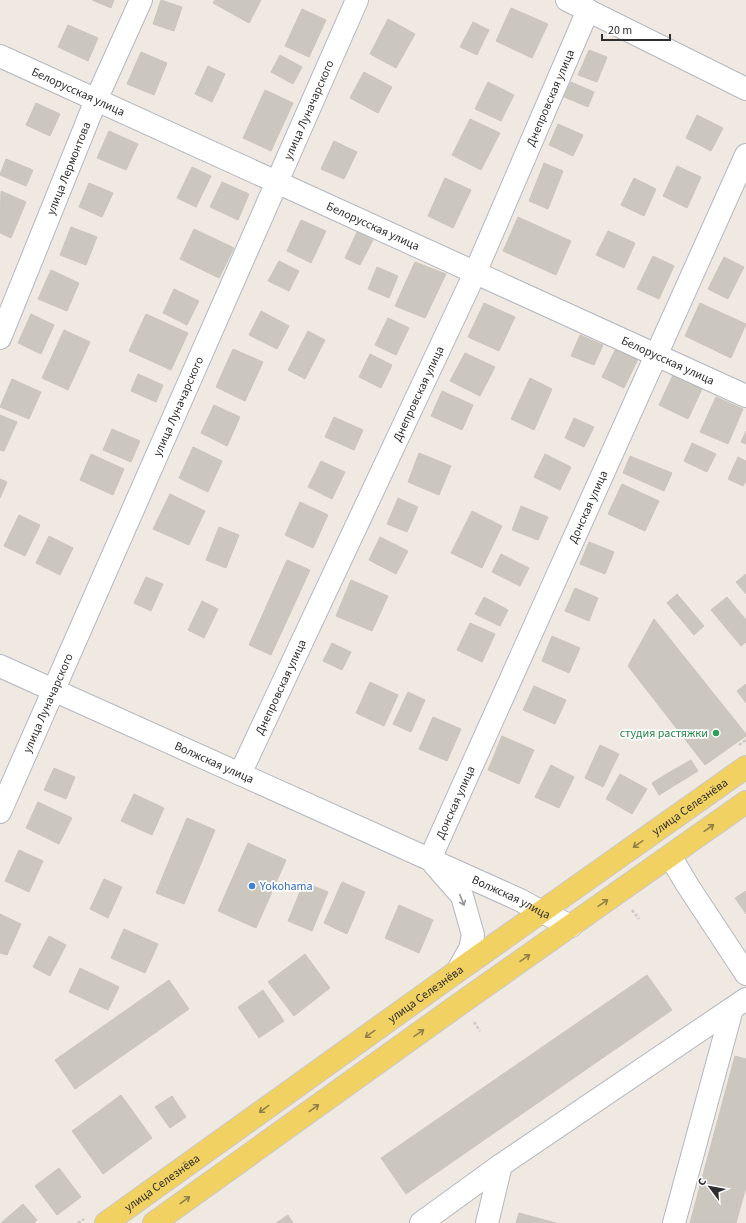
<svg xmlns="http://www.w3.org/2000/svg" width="746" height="1223" viewBox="0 0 746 1223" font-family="'Source Sans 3',sans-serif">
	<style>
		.building { fill: #cbc7bf; stroke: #cbc5ba }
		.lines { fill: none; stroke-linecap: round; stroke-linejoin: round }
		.minor-casing { stroke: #b4b7c1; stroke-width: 24 }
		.major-casing { stroke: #c9c9c9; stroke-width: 24 }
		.path { stroke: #c9c9c9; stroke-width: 2.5; stroke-dasharray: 3 2; stroke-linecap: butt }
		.minor { stroke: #fff; stroke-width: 22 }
		.major { stroke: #f2d163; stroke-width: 22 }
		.oneway { stroke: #908048 }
		.oneway2 { stroke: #969696 }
		.leisure-dot { fill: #2e9e5b; stroke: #fff; stroke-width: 1.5 }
		.shop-dot { fill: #3f7fe0; stroke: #fff; stroke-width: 1.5 }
		.labels { text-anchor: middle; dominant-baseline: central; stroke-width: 3.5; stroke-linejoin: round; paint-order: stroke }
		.street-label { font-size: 12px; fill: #2e2e2e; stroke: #fff }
		.leisure-label { font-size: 12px; fill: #27864d; stroke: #fff; text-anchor: end }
		.shop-label { font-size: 12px; fill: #366cbe; stroke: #fff; text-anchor: start }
	</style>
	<rect width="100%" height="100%" fill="#efe9e1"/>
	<g class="building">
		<polygon points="92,0 114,0 111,8"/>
		<polygon points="161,0 182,7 174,31 153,24"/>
		<polygon points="215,0 261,0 249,23 213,3"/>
		<polygon points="511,8 548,24 532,58 496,41"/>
		<polygon points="302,9 326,20 309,57 285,46"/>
		<polygon points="388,19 415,34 396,68 370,54"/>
		<polygon points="473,22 489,30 477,55 460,47"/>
		<polygon points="68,25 98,38 88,61 58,47"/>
		<polygon points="589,50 607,57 597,82 578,75"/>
		<polygon points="141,52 167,63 154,95 127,84"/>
		<polygon points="280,55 302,67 293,84 271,72"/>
		<polygon points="208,66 225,74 212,102 195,94"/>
		<polygon points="364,72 392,87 378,113 350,98"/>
		<polygon points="488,82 514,95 501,121 475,109"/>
		<polygon points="571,82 594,92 588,107 564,97"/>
		<polygon points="265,90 293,103 271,151 243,138"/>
		<polygon points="36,103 60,114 50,136 26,125"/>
		<polygon points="697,115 723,128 711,151 686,138"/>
		<polygon points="470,119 500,133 481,170 452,155"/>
		<polygon points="558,124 583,135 573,156 549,145"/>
		<polygon points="109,131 138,144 126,170 97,158"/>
		<polygon points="334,141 357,152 344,179 321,169"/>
		<polygon points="6,159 33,170 26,186 0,175"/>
		<polygon points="544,163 563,171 548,209 529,201"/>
		<polygon points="677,166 701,177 687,208 663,196"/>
		<polygon points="192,167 211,176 196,207 177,198"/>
		<polygon points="445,178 471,190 453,228 428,216"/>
		<polygon points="634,178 656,189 644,216 621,205"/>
		<polygon points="222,182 249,194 238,220 210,207"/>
		<polygon points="89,183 113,193 102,217 79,207"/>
		<polygon points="1,191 26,202 11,238 0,233"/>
		<polygon points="518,217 571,241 556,275 503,251"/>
		<polygon points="301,220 326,231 311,263 287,251"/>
		<polygon points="71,227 97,237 86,265 60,255"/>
		<polygon points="194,229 234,248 219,278 180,259"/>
		<polygon points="608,231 635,243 624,268 596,255"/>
		<polygon points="357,232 373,240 360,265 345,258"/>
		<polygon points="653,256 674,266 659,299 637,289"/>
		<polygon points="724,257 744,267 728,299 708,289"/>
		<polygon points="279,261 299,271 289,291 268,281"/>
		<polygon points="415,262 446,274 425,318 395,306"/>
		<polygon points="377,267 398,276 389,298 368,289"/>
		<polygon points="51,270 79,283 67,311 38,299"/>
		<polygon points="174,289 199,301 187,325 163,313"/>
		<polygon points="484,303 515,317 499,351 468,337"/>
		<polygon points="700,303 746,324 731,358 685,336"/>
		<polygon points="261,311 289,326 277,349 249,335"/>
		<polygon points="31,314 54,325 41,354 18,343"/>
		<polygon points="146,314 188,333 171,370 129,351"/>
		<polygon points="388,318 409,328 396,355 375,345"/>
		<polygon points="64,330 90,342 68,390 42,378"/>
		<polygon points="308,331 325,340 305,379 288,370"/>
		<polygon points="580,335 603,345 594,365 571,356"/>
		<polygon points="616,348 638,359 624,388 602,377"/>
		<polygon points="233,349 263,362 245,401 216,387"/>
		<polygon points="465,353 495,367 480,396 450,381"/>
		<polygon points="370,354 392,365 381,388 359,377"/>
		<polygon points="138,374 163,385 156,402 131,391"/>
		<polygon points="673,375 702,389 688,419 659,405"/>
		<polygon points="530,378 552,389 534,430 511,419"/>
		<polygon points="12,379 41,392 29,419 0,407"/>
		<polygon points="442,391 473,405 462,430 431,416"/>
		<polygon points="716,397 743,409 728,444 700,432"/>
		<polygon points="214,405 240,417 227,446 201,433"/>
		<polygon points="0,415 17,422 4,451 0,450"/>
		<polygon points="334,417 363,430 354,450 325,437"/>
		<polygon points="574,418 594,427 584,447 565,438"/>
		<polygon points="112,429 140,441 131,462 103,450"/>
		<polygon points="746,431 746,444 741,442"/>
		<polygon points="692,443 716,454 707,472 684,461"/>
		<polygon points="193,447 222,461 208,492 179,478"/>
		<polygon points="419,453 451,466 439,495 408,482"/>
		<polygon points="91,454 124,469 113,495 80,480"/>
		<polygon points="545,454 571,467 560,490 534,477"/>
		<polygon points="630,456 672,473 664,491 623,473"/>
		<polygon points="738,457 746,461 746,481 743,486 728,479"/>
		<polygon points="321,461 345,472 332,499 308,487"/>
		<polygon points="0,479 7,482 0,498"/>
		<polygon points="622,484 659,501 645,531 608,514"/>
		<polygon points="170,494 205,511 189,545 153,529"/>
		<polygon points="398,498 418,507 407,532 387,524"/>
		<polygon points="300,502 328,515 313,548 285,535"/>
		<polygon points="521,506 548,517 538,540 512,530"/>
		<polygon points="472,511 502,526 482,568 451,553"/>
		<polygon points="19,515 40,525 25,556 4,546"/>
		<polygon points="219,527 239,535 226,568 206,560"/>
		<polygon points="49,536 73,548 60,575 36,563"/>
		<polygon points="380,537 408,551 396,574 369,560"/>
		<polygon points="589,542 614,552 605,574 580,564"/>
		<polygon points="501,554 529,568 520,586 492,572"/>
		<polygon points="287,560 310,570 271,655 249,645"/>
		<polygon points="746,574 746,594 736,582"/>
		<polygon points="146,577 163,584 151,611 134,603"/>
		<polygon points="351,580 388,596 372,631 336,616"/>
		<polygon points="575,588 598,598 589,621 565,611"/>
		<polygon points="677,594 704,626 694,635 667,603"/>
		<polygon points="484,597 508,610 500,626 475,614"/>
		<polygon points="727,597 746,620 746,642 741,646 711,610"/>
		<polygon points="202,601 218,609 204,638 188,630"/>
		<polygon points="654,619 746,734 746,736 705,765 628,666"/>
		<polygon points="470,623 495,634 482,662 457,650"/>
		<polygon points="552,636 580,648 569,673 542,661"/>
		<polygon points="332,643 351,652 342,670 323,661"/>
		<polygon points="370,682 398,695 384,726 356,713"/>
		<polygon points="746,684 746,703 737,691"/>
		<polygon points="534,686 566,700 555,724 523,710"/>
		<polygon points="408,692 425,700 411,732 393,724"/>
		<polygon points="433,717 461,729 447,761 419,749"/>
		<polygon points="502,736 534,750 519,784 488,770"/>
		<polygon points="600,745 619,754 603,787 585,778"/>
		<polygon points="691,760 698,771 677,784 670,772"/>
		<polygon points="551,765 574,777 559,808 535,797"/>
		<polygon points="54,768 75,777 66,799 44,790"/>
		<polygon points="670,772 677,784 659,795 652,783"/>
		<polygon points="620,774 647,789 632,814 606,799"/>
		<polygon points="134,794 164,808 152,835 121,821"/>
		<polygon points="38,802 72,818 59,844 26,828"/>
		<polygon points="187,818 215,830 184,904 156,893"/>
		<polygon points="248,843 286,860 256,928 218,911"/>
		<polygon points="19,850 43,861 29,892 5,881"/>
		<polygon points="104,879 122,887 108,918 90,909"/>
		<polygon points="304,882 328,892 312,931 288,921"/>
		<polygon points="342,882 365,892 347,934 324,923"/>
		<polygon points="746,891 746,914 735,898"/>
		<polygon points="399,905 433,920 419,953 385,938"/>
		<polygon points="0,914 21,924 7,955 0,953"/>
		<polygon points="124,929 158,944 145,973 111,958"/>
		<polygon points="49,936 66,945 50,976 33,967"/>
		<polygon points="305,954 330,988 294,1016 268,982"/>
		<polygon points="80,968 119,987 108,1010 69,992"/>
		<polygon points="647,975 672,1010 406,1194 381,1158"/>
		<polygon points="169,980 189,1009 75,1089 55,1060"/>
		<polygon points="263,990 284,1021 259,1038 238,1007"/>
		<polygon points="735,1056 746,1059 746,1187 736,1223 690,1223"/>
		<polygon points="121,1095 152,1138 103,1174 72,1131"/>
		<polygon points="172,1096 186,1117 170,1128 155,1107"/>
		<polygon points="59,1168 81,1197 57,1215 35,1186"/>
		<polygon points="23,1204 37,1220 34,1223 1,1223"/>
		<polygon points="519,1213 556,1223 516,1223"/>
		<polygon points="288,1215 293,1223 276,1223"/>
	</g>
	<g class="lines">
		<g class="minor-casing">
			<g id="minor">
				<polyline points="567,0 746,89"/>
				<path id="s1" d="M 0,56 L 746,396"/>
				<path id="s2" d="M 0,338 L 96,100 L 141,0"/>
				<path id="s3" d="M 0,666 L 520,900 L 542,912 L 571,926"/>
				<path id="s4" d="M 240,774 L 475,273 L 588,10"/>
				<path id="s5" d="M 0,812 L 357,0"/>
				<polyline points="670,856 688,886 746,974"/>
				<path id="s6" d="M 430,859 L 746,155"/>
				<polyline points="434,864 462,896 473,935 470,949 458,970"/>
				<polyline points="421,1223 501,1165 746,999"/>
				<polyline points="487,1223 501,1165"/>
				<polyline points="674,1223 732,1009"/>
			</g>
		</g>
		<g class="major-casing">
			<g id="major">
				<path id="s7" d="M 106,1223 L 445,980 L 746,767"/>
				<polyline points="154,1223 461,1003 746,802"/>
			</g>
		</g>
		<g class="path">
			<polyline points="739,745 746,740"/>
			<polyline points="632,910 639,919"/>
			<polyline points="474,1022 480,1031"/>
			<polyline points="78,1223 84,1219"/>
		</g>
		<use href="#minor" class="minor"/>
		<use href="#major" class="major"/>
	</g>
	<defs><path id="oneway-shaft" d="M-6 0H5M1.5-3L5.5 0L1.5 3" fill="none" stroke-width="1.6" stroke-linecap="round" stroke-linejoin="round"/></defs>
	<g class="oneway">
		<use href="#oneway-shaft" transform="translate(709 828) rotate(-35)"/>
		<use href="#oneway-shaft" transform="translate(638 844) rotate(145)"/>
		<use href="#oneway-shaft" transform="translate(603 903) rotate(-35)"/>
		<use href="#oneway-shaft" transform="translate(525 958) rotate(-35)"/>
		<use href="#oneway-shaft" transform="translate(419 1033) rotate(-35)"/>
		<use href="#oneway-shaft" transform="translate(370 1034) rotate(144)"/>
		<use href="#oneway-shaft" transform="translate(314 1108) rotate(-36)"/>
		<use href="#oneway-shaft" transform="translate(264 1109) rotate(144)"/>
		<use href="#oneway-shaft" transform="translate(185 1200) rotate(-36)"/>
	</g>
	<use class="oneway2" href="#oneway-shaft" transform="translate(462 900) rotate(68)"/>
	<circle class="leisure-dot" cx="716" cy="733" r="4"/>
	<circle class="shop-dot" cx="252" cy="886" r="4"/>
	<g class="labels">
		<g class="street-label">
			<text stroke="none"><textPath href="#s1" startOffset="86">Белорусская улица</textPath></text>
			<text stroke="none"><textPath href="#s4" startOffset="744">Днепровская улица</textPath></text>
			<text stroke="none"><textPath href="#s5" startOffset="767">улица Луначарского</textPath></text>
			<text stroke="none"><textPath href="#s2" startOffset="183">улица Лермонтова</textPath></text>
			<text stroke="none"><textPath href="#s1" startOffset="410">Белорусская улица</textPath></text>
			<text stroke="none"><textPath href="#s1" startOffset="734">Белорусская улица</textPath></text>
			<text stroke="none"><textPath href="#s4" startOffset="420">Днепровская улица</textPath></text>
			<text stroke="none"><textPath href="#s5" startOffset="443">улица Луначарского</textPath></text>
			<text stroke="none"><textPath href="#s6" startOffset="386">Донская улица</textPath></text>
			<text stroke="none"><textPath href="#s4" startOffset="96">Днепровская улица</textPath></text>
			<text stroke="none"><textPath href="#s5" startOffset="119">улица Луначарского</textPath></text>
			<text stroke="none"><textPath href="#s3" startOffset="235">Волжская улица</textPath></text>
			<text stroke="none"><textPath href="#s6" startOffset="62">Донская улица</textPath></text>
			<text stroke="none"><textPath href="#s7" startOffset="717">улица Селезнёва</textPath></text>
			<text stroke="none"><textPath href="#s3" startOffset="561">Волжская улица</textPath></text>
			<text stroke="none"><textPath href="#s7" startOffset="393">улица Селезнёва</textPath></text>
			<text stroke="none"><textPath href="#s7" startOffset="69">улица Селезнёва</textPath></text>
		</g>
		<g class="leisure-label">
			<text x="708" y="733">студия растяжки</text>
		</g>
		<g class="shop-label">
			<text x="260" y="886">Yokohama</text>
		</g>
	</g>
	<g transform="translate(710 1187) rotate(302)" stroke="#ffffff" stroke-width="3" paint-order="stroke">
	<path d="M0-3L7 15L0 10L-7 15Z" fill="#2e2e2e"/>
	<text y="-6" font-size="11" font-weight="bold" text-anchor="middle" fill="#2e2e2e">С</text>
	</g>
	<path d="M602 34v6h68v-6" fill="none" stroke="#2e2e2e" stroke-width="2"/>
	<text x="608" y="34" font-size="12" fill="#2e2e2e" stroke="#ffffff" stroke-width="3" paint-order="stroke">20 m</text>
</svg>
